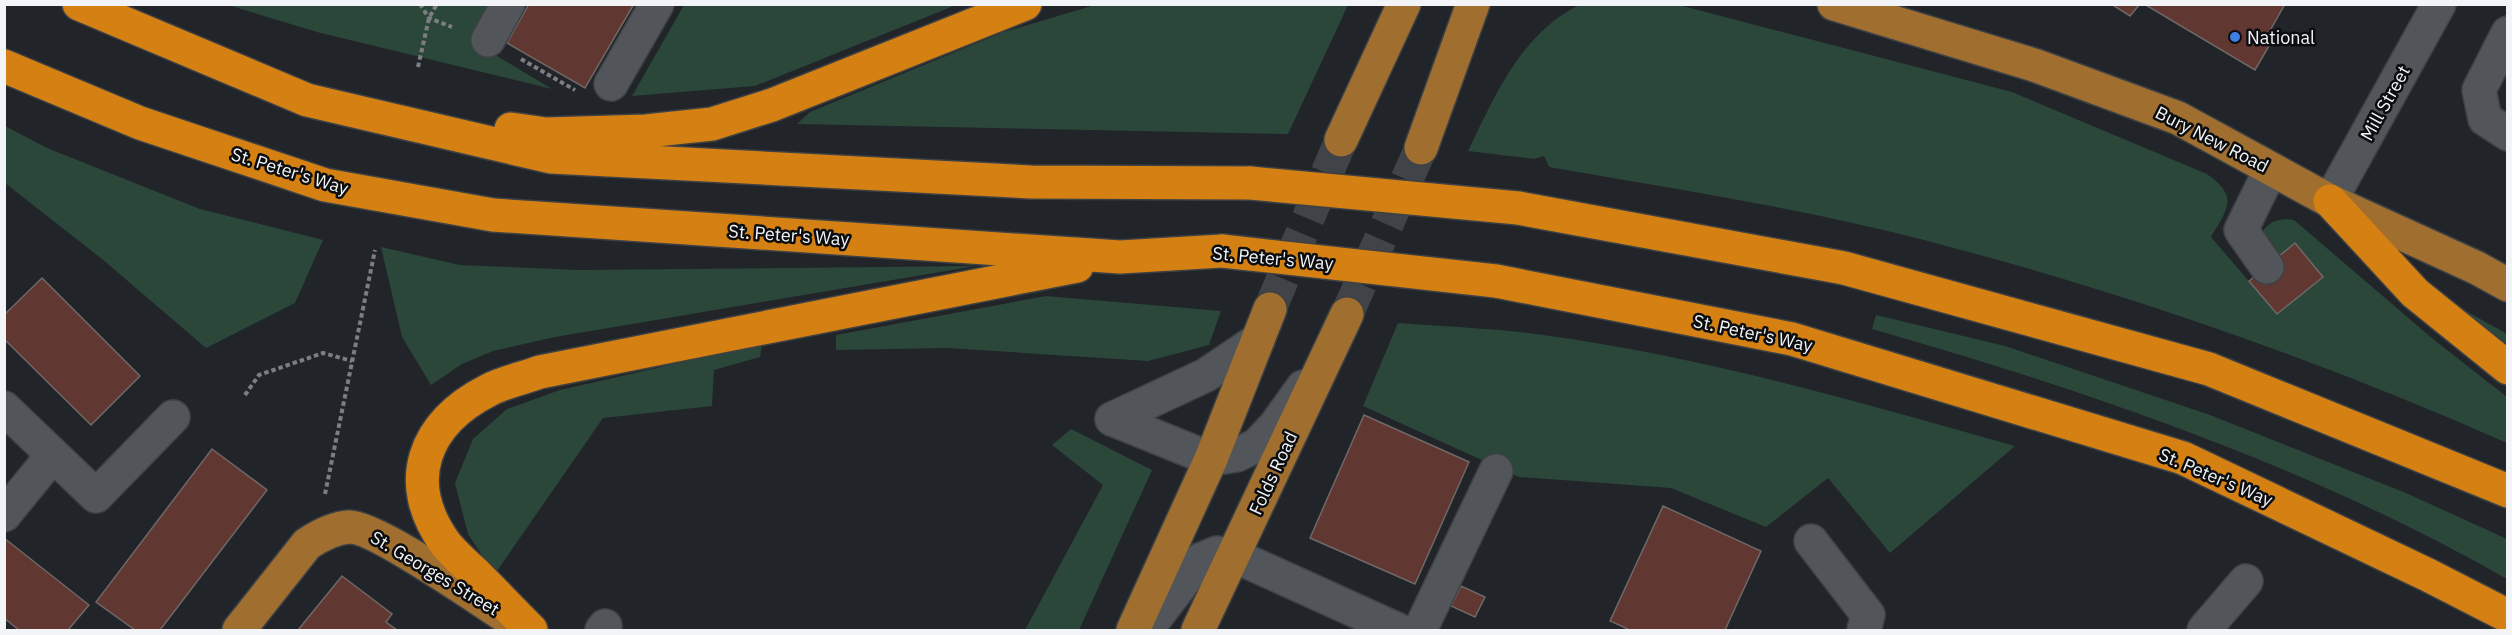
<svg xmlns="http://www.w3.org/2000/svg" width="2512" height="635" viewBox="0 0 2512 635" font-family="'IBM Plex Sans',sans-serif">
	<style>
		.green { fill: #2b473a }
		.building { fill: #613732; stroke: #6f6867; stroke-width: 1.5 }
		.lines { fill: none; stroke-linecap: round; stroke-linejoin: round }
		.major-tunnel { stroke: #404348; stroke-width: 33; stroke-dasharray: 33 16; stroke-linecap: butt }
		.minor-casing { stroke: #3e4144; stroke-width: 36 }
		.major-casing { stroke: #3e4144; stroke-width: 36 }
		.highway-casing { stroke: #3e4144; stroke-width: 36 }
		.path { stroke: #7c7e83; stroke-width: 4; stroke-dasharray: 4.5 3; stroke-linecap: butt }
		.minor { stroke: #52565b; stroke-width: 33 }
		.major { stroke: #a06f30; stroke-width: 33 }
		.highway { stroke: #d48013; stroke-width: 33 }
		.highway-bridge-casing { stroke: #3e4144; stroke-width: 36; stroke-linecap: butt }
		.highway-bridge { stroke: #d48013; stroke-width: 33 }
		.shop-dot { fill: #3f7fe0; stroke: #0c0d0f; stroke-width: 2 }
		.labels { text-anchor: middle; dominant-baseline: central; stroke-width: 5; stroke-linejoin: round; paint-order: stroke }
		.poi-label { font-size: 18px; fill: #f2f4f7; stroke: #0c0d0f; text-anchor: start }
		.street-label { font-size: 18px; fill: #f2f4f7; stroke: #0c0d0f }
	</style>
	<rect width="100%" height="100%" fill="#212429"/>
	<g class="green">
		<polygon points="228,5 500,5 477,44 552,89 317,32"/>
		<polygon points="684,5 684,4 956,5 755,86 632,96"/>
		<polygon points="1095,5 1348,5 1288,134 797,124 810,112 1004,32"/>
		<path d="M 1579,5 L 1679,5 L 2012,92 L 2207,174 C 2239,197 2228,208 2211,237 L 2277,314 L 2322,277 L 2295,243 L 2277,258 L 2262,232 C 2271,220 2281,218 2294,220 L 2433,339 L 2507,397 L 2507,443 C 2319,360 2124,292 1924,240 C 1801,208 1674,189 1549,167 L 1544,156 L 1534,159 L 1468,151 C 1495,95 1521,34 1579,5 Z"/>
		<polygon points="5,126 47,148 200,209 323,240 295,303 206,348 102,259 5,183"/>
		<polygon points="381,247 460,265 578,270 976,266 555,337 493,351 462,364 431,385 402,337"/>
		<polygon points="2425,288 2507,334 2507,360"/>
		<polygon points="1046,296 1221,311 1209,345 1148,361 948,348 836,350 836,335"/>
		<path d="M 1876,315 L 2005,346 L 2210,415 L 2406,493 L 2507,539 L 2507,579 C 2311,467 2089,391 1872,329 Z"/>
		<path d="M 1398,323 C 1446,327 1495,328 1543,335 C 1705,357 1859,402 2015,446 L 1890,553 L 1828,478 L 1766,527 L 1671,488 L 1519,477 L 1363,406 Z"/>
		<polygon points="762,344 760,357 714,370 712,406 603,418 497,571 484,558 468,534 455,483 473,439 507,409 560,390"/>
		<polygon points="1071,429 1152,470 1079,630 1025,630 1103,485 1052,445"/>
	</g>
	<g class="building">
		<polygon points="529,4 634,4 585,88 507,43"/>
		<polygon points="2111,4 2140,4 2130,16"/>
		<polygon points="2144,4 2285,4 2267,36 2273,39 2255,70"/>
		<polygon points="2295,243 2323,277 2277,314 2249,281"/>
		<polygon points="42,278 140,376 91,425 4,339 4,315"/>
		<polygon points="1364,415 1469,462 1415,584 1310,538"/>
		<polygon points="212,449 267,490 160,630 135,630 96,602"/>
		<polygon points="1663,506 1761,551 1725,630 1630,630 1610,621"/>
		<polygon points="4,538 89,605 68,630 19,630 4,618"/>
		<polygon points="342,576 392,614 386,622 397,630 298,630"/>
		<polygon points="1461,586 1485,597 1475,617 1451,606"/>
	</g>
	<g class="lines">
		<g class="major-tunnel">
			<polyline points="1270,309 1341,140"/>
			<polyline points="1347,314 1421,148"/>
		</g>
		<g class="minor-casing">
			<g id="minor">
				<polyline points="2508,33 2479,90 2485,119 2508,134"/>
				<polyline points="488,40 508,4"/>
				<polyline points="611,84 657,4"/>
				<polyline points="2330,201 2439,4"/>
				<polyline points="2267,267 2241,230 2271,169"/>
				<polyline points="4,408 96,496 173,417"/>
				<polyline points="1112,419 1211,459 1237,455 1257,445 1275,426 1303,387"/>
				<polyline points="1112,419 1206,375 1258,340"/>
				<polyline points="4,515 53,455"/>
				<polyline points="1811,541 1868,615 1864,630"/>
				<polyline points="602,630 605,626"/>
				<polyline points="1146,630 1200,560 1217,553 1235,556 1398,630"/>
				<polyline points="1420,630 1496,471"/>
				<polyline points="2204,630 2246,581"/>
			</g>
		</g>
		<g class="major-casing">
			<g id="major">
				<polyline points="1834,4 2034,65 2178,118 2330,201 2477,268 2508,285"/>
				<polyline points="1341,140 1404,4"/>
				<polyline points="1421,148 1473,4"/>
				<path d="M 239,630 L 307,544 C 319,536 333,528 349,527 C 376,526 484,603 513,621"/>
				<polyline points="1133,630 1211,459 1270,309"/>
				<polyline points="1198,630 1347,314"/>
			</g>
		</g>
		<g class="highway-casing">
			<g id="highway">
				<polyline points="79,4 307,100 551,157 1031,182 1250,183"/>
				<polyline points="4,66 140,123 325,185 493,215 1120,257 1222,251"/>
				<polyline points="511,129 546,134 646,131 712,124 772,105 1025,4"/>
				<polyline points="2330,201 2415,293 2508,368"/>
				<polyline points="1518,208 1844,268 2209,369 2508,491"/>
				<polyline points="1496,281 1792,339 2183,458 2428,575 2508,616"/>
				<path d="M 531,630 C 512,611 493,591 474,572 C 464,563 453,553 445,543 C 401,481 424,423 489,390 C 504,382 524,378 540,372 L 1077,266"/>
			</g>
		</g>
		<g class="path">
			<polyline points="420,4 429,18 452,27"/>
			<polyline points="521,59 575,90"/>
			<polyline points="418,67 429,18 437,4"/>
			<polyline points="245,395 259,375 323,353 352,361"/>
			<polyline points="325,494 375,250"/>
		</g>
		<use href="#minor" class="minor"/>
		<use href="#major" class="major"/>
		<use href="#highway" class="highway"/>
		<g class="highway-bridge-casing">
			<g id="highway-bridge">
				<polyline points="1250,183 1518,208"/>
				<polyline points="1222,251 1496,281"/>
			</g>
		</g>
		<use href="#highway-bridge" class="highway-bridge"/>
	</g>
	<circle class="shop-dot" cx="2235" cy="37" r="6"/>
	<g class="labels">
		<g class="poi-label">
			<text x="2247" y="37">National</text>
		</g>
		<g class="street-label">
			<text transform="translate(2385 103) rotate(-61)">Mill Street</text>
			<text transform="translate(2212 139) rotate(27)">Bury New Road</text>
			<text transform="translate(290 171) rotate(17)">St. Peter's Way</text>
			<text transform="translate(789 235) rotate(4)">St. Peter's Way</text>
			<text transform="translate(1273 258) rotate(5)">St. Peter's Way</text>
			<text transform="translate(1753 333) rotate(12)">St. Peter's Way</text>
			<text transform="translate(1273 473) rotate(-65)">Folds Road</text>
			<text transform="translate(2216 477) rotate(23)">St. Peter's Way</text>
			<text transform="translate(435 573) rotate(31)">St. Georges Street</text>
		</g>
	</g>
	<rect width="2512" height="635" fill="none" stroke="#f2f4f7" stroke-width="12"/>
</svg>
